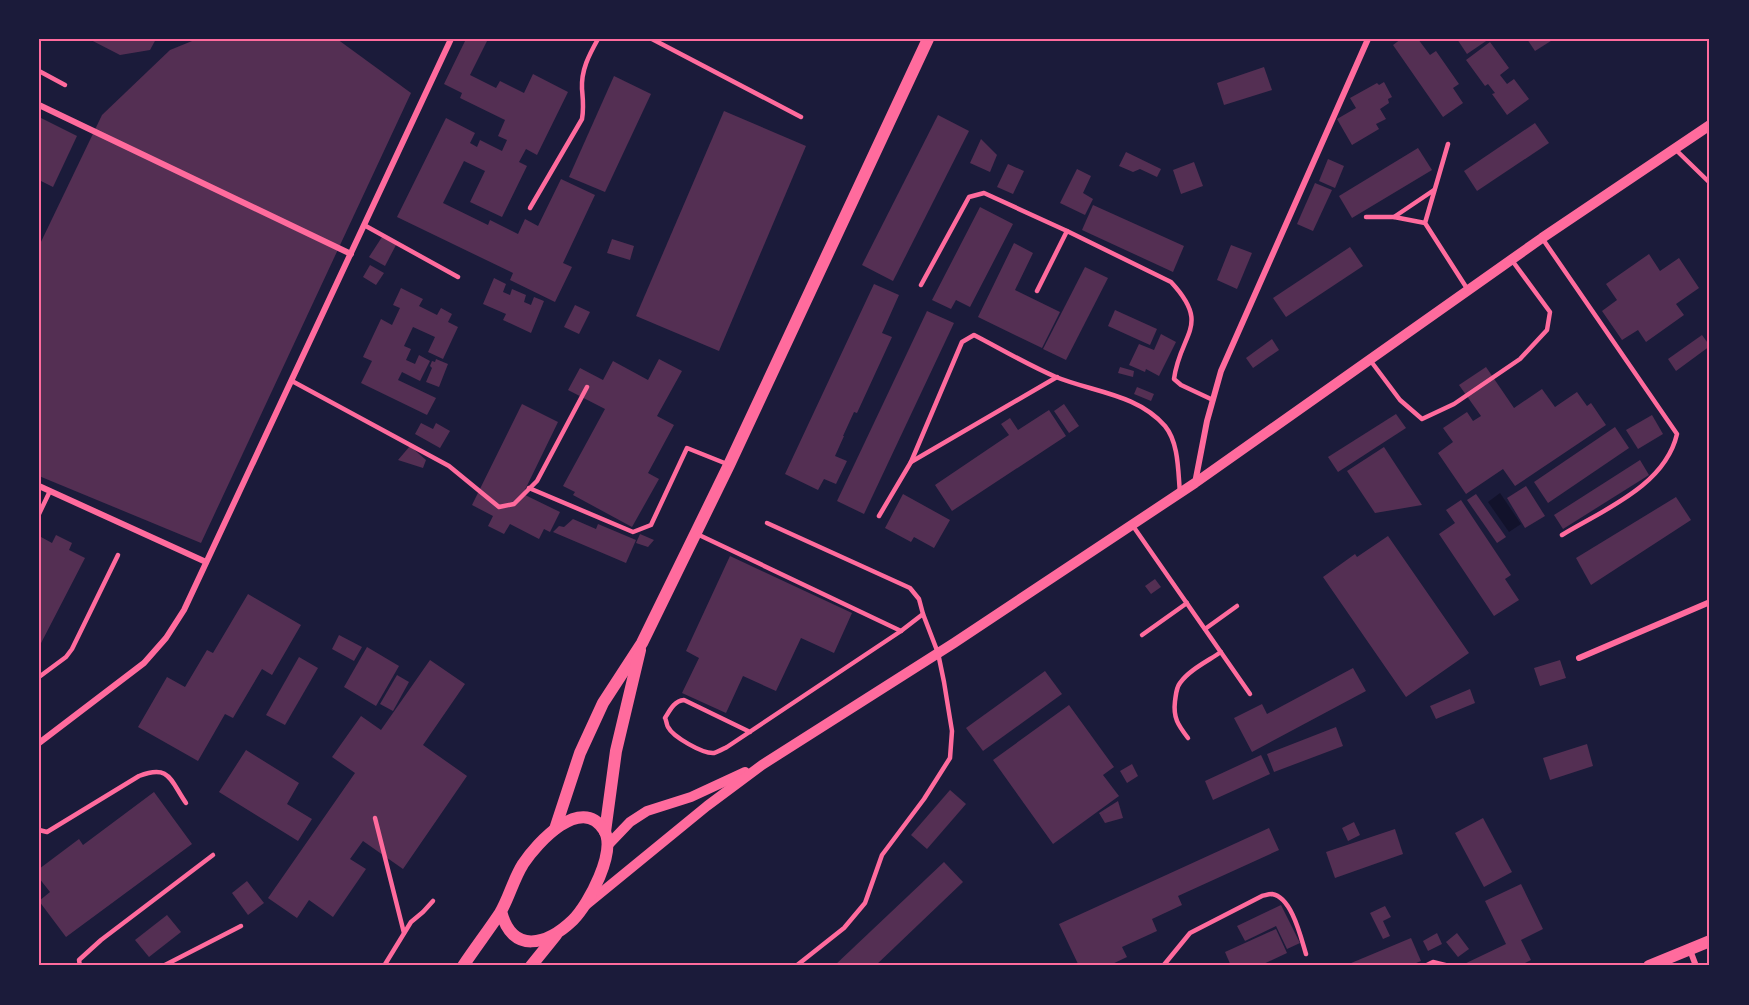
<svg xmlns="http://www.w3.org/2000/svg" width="1749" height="1005" viewBox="0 0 1749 1005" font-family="Cabin,sans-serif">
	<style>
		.water { fill: #12122b }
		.building { fill: #542f53 }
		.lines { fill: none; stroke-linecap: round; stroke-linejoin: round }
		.service { stroke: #ff6b9d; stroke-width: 4.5 }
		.minor { stroke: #ff6b9d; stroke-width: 6 }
		.tertiary { stroke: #ff6b9d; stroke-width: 10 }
		.secondary { stroke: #ff6b9d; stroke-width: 12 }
		.neatline { fill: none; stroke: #ff6b9d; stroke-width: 2 }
	</style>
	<rect width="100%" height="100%" fill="#1b1b3a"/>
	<polygon class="water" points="1500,493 1521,524 1509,532 1488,502"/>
	<g class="building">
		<polygon points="89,39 156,39 150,50 120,55"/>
		<polygon points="197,39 337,39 411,93 201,543 39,476 39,246 102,115 170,50"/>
		<polygon points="466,39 488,39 470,75 496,88 500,81 524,93 533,74 568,92 537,155 526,149 519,162 527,166 502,217 470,202 485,171 464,161 443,203 488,225 490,220 518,234 525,219 538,226 561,179 595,195 563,263 572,267 555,302 510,280 513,273 397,217 446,118 475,133 470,143 477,147 480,140 502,151 507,140 498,136 505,120 460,98 462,93 444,84"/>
		<polygon points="1401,39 1418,39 1430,55 1436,51 1459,84 1453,88 1463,103 1443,117 1393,45"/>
		<polygon points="1457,39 1489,39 1467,54"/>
		<polygon points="1527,39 1554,39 1535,51"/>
		<polygon points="1490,42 1509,68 1500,75 1507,84 1514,79 1529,99 1507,115 1492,94 1495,93 1488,84 1485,86 1466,60"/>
		<polygon points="1264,67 1272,90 1224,105 1217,83"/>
		<polygon points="614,76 651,94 605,192 569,177"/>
		<polygon points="1384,82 1392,97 1388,99 1389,103 1380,109 1386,119 1376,124 1379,129 1352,145 1337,119 1356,108 1350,98 1377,83 1379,85"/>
		<polygon points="724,111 806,146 719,351 636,316"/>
		<polygon points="938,115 969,131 893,281 862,265"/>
		<polygon points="39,117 77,136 53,187 39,180"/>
		<polygon points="1535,123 1549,143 1477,191 1464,171"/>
		<polygon points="981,139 997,155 990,172 970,163"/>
		<polygon points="1418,148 1432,170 1352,218 1339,196"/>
		<polygon points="1126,152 1161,169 1157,177 1140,169 1133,172 1119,166"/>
		<polygon points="1328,159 1344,166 1335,188 1319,181"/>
		<polygon points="1194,162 1203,186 1181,194 1173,170"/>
		<polygon points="1008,164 1024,171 1013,194 997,187"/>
		<polygon points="1077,169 1091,176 1083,193 1093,199 1085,215 1060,203"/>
		<polygon points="1315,183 1332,190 1313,231 1297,224"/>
		<polygon points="1093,205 1184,246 1173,272 1082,230"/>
		<polygon points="980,207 1013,224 970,307 956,300 951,309 932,300"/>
		<polygon points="382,237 396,245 385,266 369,257"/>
		<polygon points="612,239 634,246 630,260 607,253"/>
		<polygon points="1014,243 1033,253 1015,290 1060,312 1042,348 978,317"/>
		<polygon points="1231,245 1252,253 1237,289 1217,280"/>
		<polygon points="1350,247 1363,266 1286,317 1273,298"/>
		<polygon points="1649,254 1660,271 1679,258 1699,288 1676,304 1684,315 1646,342 1638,330 1622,340 1602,311 1617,300 1606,284"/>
		<polygon points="370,265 384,273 376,285 363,277"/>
		<polygon points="1085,267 1108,278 1066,360 1043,349"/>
		<polygon points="494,278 506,284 503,292 510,295 512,289 526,295 524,302 531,305 534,297 544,301 531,333 503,320 506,314 483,304"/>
		<polygon points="874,284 899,295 882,333 892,337 857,413 854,412 843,436 844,436 835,456 847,461 836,484 824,479 818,490 785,474"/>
		<polygon points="401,288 423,299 419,306 437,315 441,308 452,314 448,322 458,327 443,359 428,352 435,337 413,327 404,346 411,349 406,360 415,364 419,355 430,361 420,381 402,372 398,380 436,398 427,415 361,383 372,361 363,357 381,319 392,325 400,308 393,305"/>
		<polygon points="575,305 590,312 579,334 564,327"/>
		<polygon points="1115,310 1157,329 1150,345 1108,326"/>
		<polygon points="927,311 954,323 864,514 837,501"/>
		<polygon points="1161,334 1176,342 1159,376 1146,369 1145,372 1129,365 1139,344 1154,350"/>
		<polygon points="1702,335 1710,346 1676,371 1668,359"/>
		<polygon points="1272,339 1279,350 1253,368 1246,358"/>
		<polygon points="436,359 448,364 439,387 426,382 432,368 430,366 432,361 435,362"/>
		<polygon points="659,359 682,371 657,416 674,425 648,473 659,479 632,527 573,495 575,492 563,486 605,409 568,390 580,368 603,380 613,361 648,380"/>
		<polygon points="1120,367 1134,371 1133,377 1118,373"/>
		<polygon points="1486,367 1514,408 1542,389 1555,407 1577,392 1587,406 1591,403 1606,425 1515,486 1503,469 1466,494 1438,453 1453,442 1443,428 1467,412 1473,421 1481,416 1459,385"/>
		<polygon points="1137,387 1154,394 1151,401 1134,394"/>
		<polygon points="522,404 558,422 523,494 560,512 550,532 544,529 539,539 510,524 504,534 488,526 493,516 472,505"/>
		<polygon points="1064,404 1079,426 1069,433 1054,411"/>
		<polygon points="1049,410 1066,436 952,511 935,485 1009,435 1001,424 1010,418 1018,430"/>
		<polygon points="1396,414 1406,428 1338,472 1328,457"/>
		<polygon points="1652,415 1663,434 1638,449 1626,430"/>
		<polygon points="421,423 433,429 436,423 450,431 440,448 415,434"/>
		<polygon points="1615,427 1629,448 1548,503 1534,482"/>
		<polygon points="410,446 426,460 423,468 398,460"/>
		<polygon points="1384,447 1422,505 1375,513 1347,471"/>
		<polygon points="1640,460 1649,475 1563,529 1554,515"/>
		<polygon points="1526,486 1545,516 1525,528 1507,498"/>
		<polygon points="903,494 950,520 934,548 914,537 911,542 885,528"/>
		<polygon points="1476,494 1506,537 1497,543 1467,500"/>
		<polygon points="1676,497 1691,520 1591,585 1576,558"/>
		<polygon points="1461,500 1511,575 1505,579 1519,600 1494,616 1439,534 1455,523 1446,510"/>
		<polygon points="573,519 596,529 598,524 636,540 626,563 553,532 559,526 564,527"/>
		<polygon points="640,534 654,540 648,547 636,543"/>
		<polygon points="56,535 72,543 69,550 85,558 39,647 39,541 41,537 52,543"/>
		<polygon points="1388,536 1469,653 1406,697 1323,577 1355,554 1357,557"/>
		<polygon points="730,556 852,613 834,653 801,638 776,691 743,676 726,713 682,693 699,658 686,651"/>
		<polygon points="1155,579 1161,587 1151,594 1145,586"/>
		<polygon points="248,594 301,625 272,675 262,669 233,718 225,714 198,761 138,727 167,677 185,687 207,650 213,653"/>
		<polygon points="339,635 362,647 354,661 332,649"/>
		<polygon points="367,647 399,666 376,706 344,687"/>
		<polygon points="299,657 318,668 285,725 266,715"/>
		<polygon points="430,660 465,684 423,745 467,776 403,869 363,841 350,859 366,869 333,917 309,900 297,918 268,898 355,773 332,757 361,716 381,730"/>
		<polygon points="1560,660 1566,678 1540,686 1534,668"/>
		<polygon points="1353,668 1366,691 1252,752 1234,718 1262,704 1267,714"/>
		<polygon points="1045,671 1062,694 983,751 966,728"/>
		<polygon points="397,675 409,682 393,711 380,704"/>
		<polygon points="1470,689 1475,703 1436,719 1430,706"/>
		<polygon points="1069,705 1114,767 1103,775 1119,796 1053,844 993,760"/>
		<polygon points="1336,727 1343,746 1274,772 1267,754"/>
		<polygon points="1587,744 1593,766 1550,780 1543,758"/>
		<polygon points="246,750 299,783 287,804 312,819 298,841 219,792"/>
		<polygon points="1261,755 1270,774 1213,800 1205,781"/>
		<polygon points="1132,764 1138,776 1127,783 1120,771"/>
		<polygon points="950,790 966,804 927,849 911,835"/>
		<polygon points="154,792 192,844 66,937 39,901 50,892 39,878 39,869 79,839 83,845"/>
		<polygon points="1118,801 1123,818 1105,823 1099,813"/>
		<polygon points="1483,818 1512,872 1484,887 1455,833"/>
		<polygon points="1354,822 1360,835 1348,841 1342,828"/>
		<polygon points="1269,828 1279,850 1178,896 1182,905 1152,919 1157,931 1122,947 1127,957 1108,966 1079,966 1059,924"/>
		<polygon points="1395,829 1403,854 1335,878 1326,852"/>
		<polygon points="944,862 963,882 875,966 834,966"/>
		<polygon points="247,881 264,903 248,915 232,893"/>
		<polygon points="1521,884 1543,929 1521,940 1531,960 1519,966 1460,966 1506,944 1485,901"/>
		<polygon points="1281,905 1300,943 1287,949 1276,926 1245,941 1237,926"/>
		<polygon points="1385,906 1391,917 1383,921 1390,936 1383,939 1370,913"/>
		<polygon points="167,915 181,932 149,957 135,940"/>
		<polygon points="1276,929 1287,953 1259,966 1231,966 1225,952"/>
		<polygon points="1437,933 1442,944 1428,951 1423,941"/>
		<polygon points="1457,933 1469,949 1458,957 1446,942"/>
		<polygon points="1411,938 1421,961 1409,966 1344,966"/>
	</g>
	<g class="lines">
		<g class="service">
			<polyline points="652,39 801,117"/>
			<polyline points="39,71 65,85"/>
			<polyline points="1448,144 1425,223 1468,290"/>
			<polyline points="1676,150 1710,183"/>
			<path d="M 530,208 L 582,119 C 584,108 583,100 582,89 C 581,70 589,55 598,39"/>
			<polyline points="1366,217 1394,217 1425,223"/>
			<polyline points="1394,217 1434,190"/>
			<polyline points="364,225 458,277"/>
			<path d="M 1542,238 L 1677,434 C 1665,486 1603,510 1562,535"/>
			<path d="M 921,285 L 969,197 L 984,193 L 1067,231 L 1171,282 C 1212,326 1180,333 1174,379 L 1181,385 L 1213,400"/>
			<polyline points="1037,291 1067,231"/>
			<polyline points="1370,360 1400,400 1422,419 1454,404 1520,359 1547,330 1550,312 1511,259"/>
			<polyline points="292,381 449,466 499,507 514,504 537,481 587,387"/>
			<path d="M 911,462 L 962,342 L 974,335 C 1001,349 1028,365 1056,377 C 1093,392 1137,394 1165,426 C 1179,443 1178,472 1180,493"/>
			<polyline points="529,488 633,532 651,525 687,448 727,464"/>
			<polyline points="39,514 50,491"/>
			<polyline points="879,516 911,462 1057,377"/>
			<polyline points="767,523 910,588 919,599 923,614"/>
			<polyline points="1133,526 1250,694"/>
			<polyline points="697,534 901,631"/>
			<polyline points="1205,629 1237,606"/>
			<polyline points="1142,635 1187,603"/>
			<polyline points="39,677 66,657 72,649 118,555"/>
			<path d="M 750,732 L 684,700 C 674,701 670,710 665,718 C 666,719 667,726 668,727 C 673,737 703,754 714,753 C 718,752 723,749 727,747 L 901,631 L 923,614 L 938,653 L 944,682 L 952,731 L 950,758 L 924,799 L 882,855 L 865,903 L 844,928 L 796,966"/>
			<path d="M 1188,738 C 1178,725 1173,718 1175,701 C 1176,695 1176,688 1180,683 C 1189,670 1208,661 1221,652"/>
			<polyline points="375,818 404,933"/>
			<path d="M 39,830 L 47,832 L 139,776 C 170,764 170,780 186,803"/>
			<polyline points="80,966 79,960 101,940 213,855"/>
			<polyline points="163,966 241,926"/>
			<polyline points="384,966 411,922 423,912 433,901"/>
			<path d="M 1163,966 L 1190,933 L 1262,896 C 1266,895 1269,894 1272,894 C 1292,897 1301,938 1306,954"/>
			<polyline points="1425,966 1433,962 1449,966"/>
		</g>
		<g class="minor">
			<polyline points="39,105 351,254"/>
			<polyline points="1195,483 1207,421 1221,371 1368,39"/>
			<polyline points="39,486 206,562"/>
			<polyline points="1579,658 1710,602"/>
			<polyline points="39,743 144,663 166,638 184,610 451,39"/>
			<polyline points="1690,950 1696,966"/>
		</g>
		<g class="tertiary">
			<polyline points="608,845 630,822 647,811 691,797 745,772"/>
			<polyline points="586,905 707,806 762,765 954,643 1195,483 1542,238 1710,125"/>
		</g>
		<g class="secondary">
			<polyline points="555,829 580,753 603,703 642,643 729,465 928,39"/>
			<polyline points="605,832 616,751 640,650"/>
			<path d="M 463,966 C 475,948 488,931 500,913 C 509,898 513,880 523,864 C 537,843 581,794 604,830 C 617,851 589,904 573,920 C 547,945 512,955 501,911"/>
			<polyline points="531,966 556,935"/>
			<polyline points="1649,966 1710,941"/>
		</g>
	</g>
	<rect width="1749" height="1005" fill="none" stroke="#1b1b3a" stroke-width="81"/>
	<rect x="40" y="40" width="1668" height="924" class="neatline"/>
</svg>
